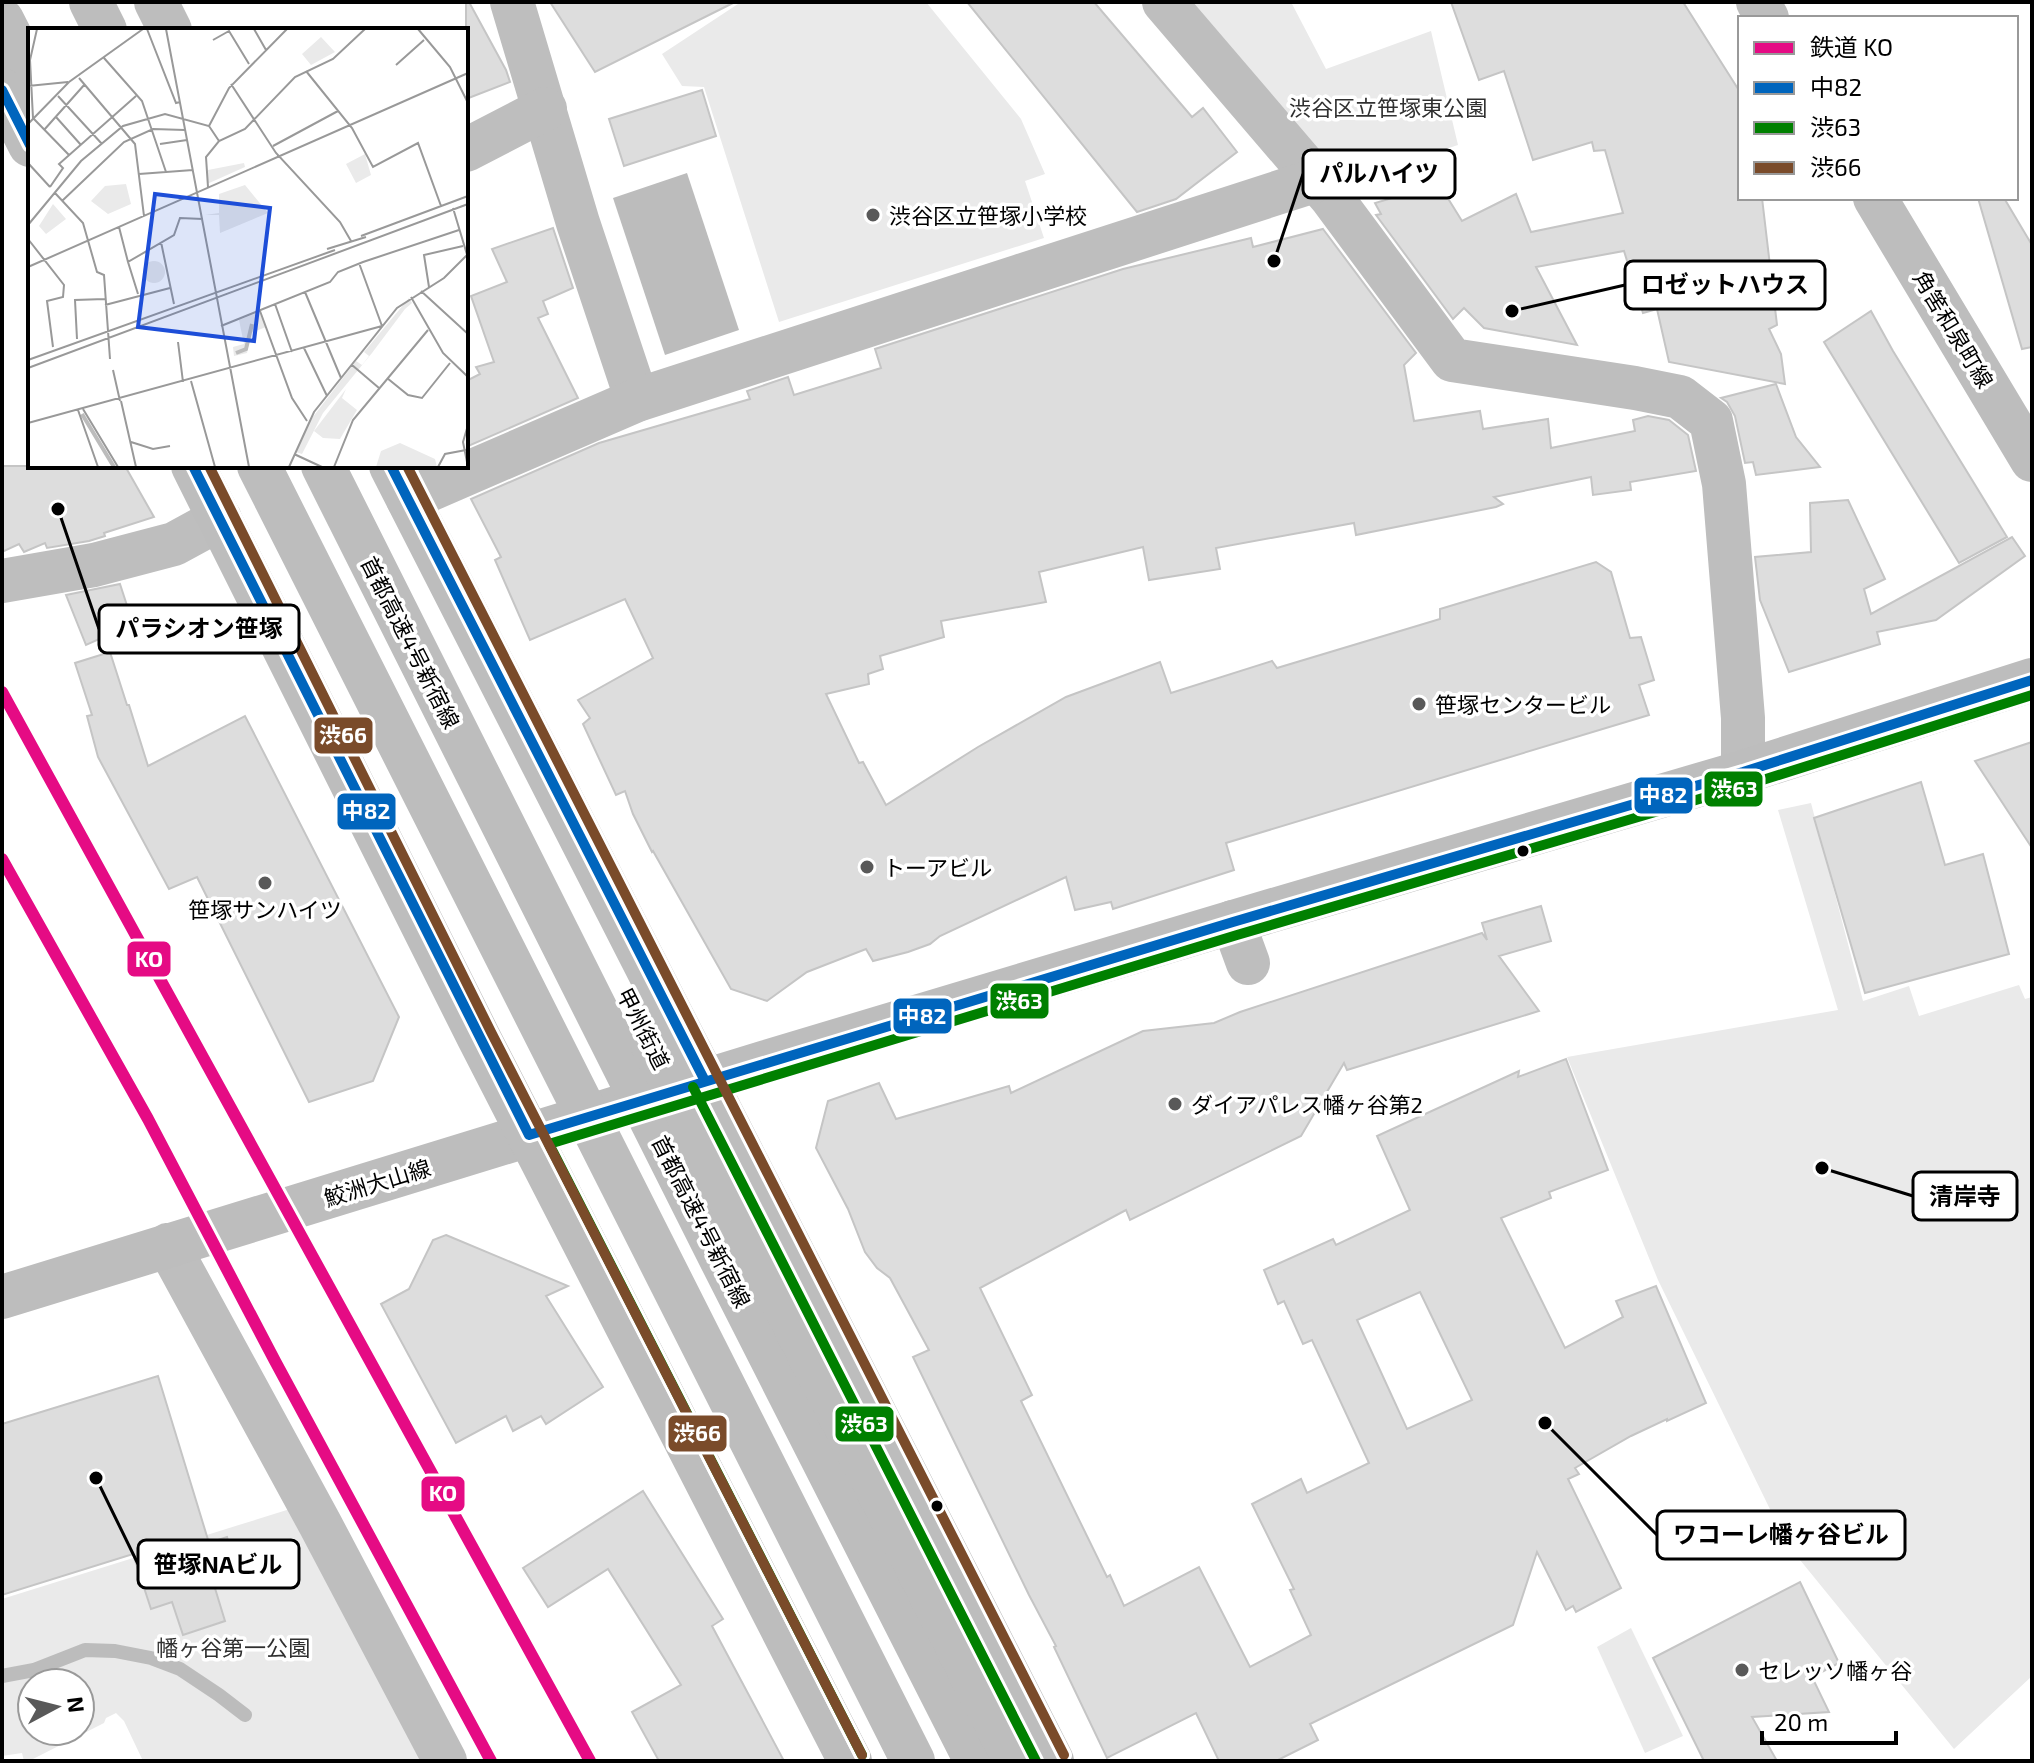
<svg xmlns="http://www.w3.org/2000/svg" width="2034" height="1763" viewBox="0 0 2034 1763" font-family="'Exo 2','Noto Sans JP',sans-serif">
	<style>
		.green { fill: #eaeaea; fill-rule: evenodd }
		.water { fill: #bcbcbc }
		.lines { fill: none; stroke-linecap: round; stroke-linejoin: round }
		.stream { stroke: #bcbcbc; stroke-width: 14 }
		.building { fill: #ddd; stroke: #c5c5c5; stroke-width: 2; fill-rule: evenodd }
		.minor { stroke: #bebebe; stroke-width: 44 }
		.major { stroke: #bdbdbd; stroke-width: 44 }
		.highway { stroke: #bdbdbd; stroke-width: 44 }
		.bus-1-casing { stroke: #fff; stroke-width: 16 }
		.bus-2-casing { stroke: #fff; stroke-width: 16 }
		.bus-3-casing { stroke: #fff; stroke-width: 16 }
		.bus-1 { stroke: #0065bd; stroke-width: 10 }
		.bus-2 { stroke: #008000; stroke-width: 10 }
		.bus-3 { stroke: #7a4b2a; stroke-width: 10 }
		.rail-1-casing { stroke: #fff; stroke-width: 18 }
		.rail-1 { stroke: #e50b84; stroke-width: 12 }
		.poi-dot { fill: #595959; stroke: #fff; stroke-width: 3 }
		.bus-dot { fill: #000; stroke: #fff; stroke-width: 3 }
		.labels { text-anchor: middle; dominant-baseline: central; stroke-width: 7; stroke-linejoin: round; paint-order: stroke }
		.park-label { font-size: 22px; fill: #303030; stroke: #fff }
		.poi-label { font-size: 22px; fill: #000; stroke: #fff; text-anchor: start }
		.street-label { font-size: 22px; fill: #000; stroke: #fff }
		.inset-river { fill: none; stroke: #bcbcbc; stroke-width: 4 }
		.inset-road { fill: none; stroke: #999; stroke-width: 2 }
		.view { fill: #1d4ed8; fill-opacity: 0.15; stroke: #1d4ed8; stroke-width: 4 }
		.inset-edge { fill: none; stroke: #000; stroke-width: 4 }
		.leader { fill: none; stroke: #000; stroke-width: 3 }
		.callout-dot { fill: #000; stroke: #fff; stroke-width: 3 }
		.callout { fill: #fff; stroke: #000; stroke-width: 3 }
		.callout-label { font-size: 24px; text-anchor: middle; font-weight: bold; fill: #000 }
		.line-badge { stroke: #fff; stroke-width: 3 }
		.badge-label { font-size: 22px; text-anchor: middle; font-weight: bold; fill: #fff }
	</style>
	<rect width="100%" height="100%" fill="#fff"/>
	<g class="green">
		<polygon points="741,2 926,2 1021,119 1045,174 1025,181 1044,238 779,322 704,87 682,86 662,54"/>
		<polygon points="1182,2 1291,2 1326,69 1431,31 1458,145 1335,185"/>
		<polygon points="1811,803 1863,1001 1909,986 1919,1016 2019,985 2025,999 2032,997 2032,1676 1954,1749 1787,1544 1658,1280 1567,1057 1838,1010 1778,810"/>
		<path d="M 290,1509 L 427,1761 L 143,1761 L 124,1721 L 116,1713 L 106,1718 L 104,1723 L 29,1761 L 24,1761 L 22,1753 L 2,1756 L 2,1599 ZM 32,1683 L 80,1683 L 80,1731 L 32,1731 Z"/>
		<polygon points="1631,1628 1683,1736 1645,1753 1597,1647"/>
	</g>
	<polygon class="water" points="687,173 739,330 665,355 613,198"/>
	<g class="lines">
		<polyline class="stream" points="2,1676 34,1670 85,1650 115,1651 151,1658 180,1669 219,1695 245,1715"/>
	</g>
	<g class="building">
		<polygon points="466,2 469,2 506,70 510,82 466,99"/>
		<polygon points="550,2 735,2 595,72"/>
		<polygon points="967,2 1094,2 1192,117 1203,108 1237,152 1176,199 1137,212"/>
		<polygon points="1451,2 1683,2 1740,92 1740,198 1762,198 1777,325 1769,329 1781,354 1785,384 1669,362 1657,309 1643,313 1624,251 1536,267 1577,345 1484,328 1464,308 1453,319 1376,215 1381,214 1375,203 1439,184 1462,221 1516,194 1531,232 1623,213 1605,150 1594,151 1592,142 1533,160 1504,71 1479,80"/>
		<polygon points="702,90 716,136 624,166 609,119"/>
		<polygon points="1978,198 2004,198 2032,245 2032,347 2022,349"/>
		<polygon points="553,228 573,288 543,301 548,314 538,318 578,398 466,447 466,381 480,374 476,367 494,362 471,296 507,282 492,249"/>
		<polygon points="1323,229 1416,353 1404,365 1414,421 1480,411 1483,429 1548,419 1551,448 1635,431 1633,420 1648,416 1669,420 1688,435 1696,471 1630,482 1631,490 1593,495 1591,477 1494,497 1503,504 1496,507 1356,535 1354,523 1216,548 1220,569 1149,580 1143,547 1039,572 1046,602 941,621 944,637 880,656 883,669 868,674 869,684 826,694 859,763 863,762 886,805 978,747 1066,697 1160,662 1171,693 1272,661 1277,668 1440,619 1440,609 1596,562 1611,572 1630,638 1641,637 1654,680 1639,685 1649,715 1226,843 1234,870 1113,909 1111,902 1075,910 1066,877 940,936 930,944 908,952 873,961 866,949 807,972 767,1001 731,989 653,851 652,852 633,814 625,791 616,795 583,724 590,718 578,700 653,658 625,599 530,640 495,560 501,557 471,499 599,443 750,399 747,391 788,377 794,395 881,368 875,349 1123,269 1251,238 1253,247"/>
		<polygon points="1871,311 1893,351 2007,537 1959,563 1824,342"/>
		<polygon points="1776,384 1796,437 1820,467 1756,475 1753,462 1745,463 1735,416 1727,402 1721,398"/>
		<polygon points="2,466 125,466 154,517 104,533 105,536 89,541 47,548 45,543 24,552 19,544 2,552"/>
		<polygon points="1848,500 1885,579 1864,589 1871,614 2012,537 2025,556 1936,620 1877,632 1880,644 1789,672 1760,600 1755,557 1811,552 1810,503"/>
		<polygon points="120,584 133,624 86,645 66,595"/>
		<polygon points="110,652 127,705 129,705 148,766 245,716 399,1017 373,1081 309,1102 197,877 169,889 98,757 87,716 92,715 75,663"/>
		<polygon points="2032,742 2032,848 1975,761"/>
		<polygon points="1921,782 1945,865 1983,854 2009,954 1865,993 1814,818"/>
		<path d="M 1541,906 L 1551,941 L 1499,956 L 1539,1011 L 1347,1070 L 1344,1063 L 1301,1136 L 1130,1220 L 1126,1210 L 980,1288 L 1032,1395 L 1021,1401 L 1107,1577 L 1110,1575 L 1124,1606 L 1199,1567 L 1250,1667 L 1311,1635 L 1290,1590 L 1294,1589 L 1252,1504 L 1301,1479 L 1307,1493 L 1369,1463 L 1312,1340 L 1303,1344 L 1284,1301 L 1278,1304 L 1264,1270 L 1333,1239 L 1336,1245 L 1410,1210 L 1377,1136 L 1519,1071 L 1518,1077 L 1566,1059 L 1608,1170 L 1549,1192 L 1551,1198 L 1501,1218 L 1565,1348 L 1623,1317 L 1616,1301 L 1656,1286 L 1706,1403 L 1667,1421 L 1667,1419 L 1631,1436 L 1575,1468 L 1579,1474 L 1568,1479 L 1621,1588 L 1576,1612 L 1573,1606 L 1566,1610 L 1537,1552 L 1513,1625 L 1310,1724 L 1318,1740 L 1276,1761 L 1219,1761 L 1196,1713 L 1107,1758 L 1054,1647 L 1056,1646 L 1029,1595 L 913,1357 L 929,1350 L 890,1278 L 877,1268 L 865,1252 L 848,1209 L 816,1148 L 828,1101 L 879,1083 L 896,1119 L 1009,1086 L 1011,1093 L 1143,1031 L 1214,1023 L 1240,1012 L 1482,933 L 1487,940 L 1482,923 ZM 1420,1292 L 1472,1400 L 1407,1429 L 1357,1320 Z"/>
		<polygon points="446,1235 568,1286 546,1296 603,1387 546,1424 541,1416 513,1431 506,1416 456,1443 381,1304 409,1289 433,1240"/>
		<polygon points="158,1376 209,1543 227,1537 239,1577 214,1585 225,1621 183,1635 172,1602 151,1609 133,1554 2,1595 2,1424"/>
		<polygon points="643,1491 723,1619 712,1626 784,1761 659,1761 632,1712 681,1685 608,1569 548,1607 523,1568"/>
		<polygon points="1800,1582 1839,1663 1812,1677 1829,1712 1752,1717 1777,1761 1704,1761 1653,1658"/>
	</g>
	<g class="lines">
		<g class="minor">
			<polyline points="512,2 578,223 637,400"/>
			<polyline points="1164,2 1331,197 1452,360 1635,388 1680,397 1711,421 1724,484 1743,718 1743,772"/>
			<polyline points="466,150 545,109"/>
			<polyline points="408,499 637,400 1317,180"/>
			<polyline points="2,581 94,565 174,544 220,519"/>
			<polyline points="1233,922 1248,963"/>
			<polyline points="168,1245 320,1524 445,1761"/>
		</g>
		<g class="major">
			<polyline points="1758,2 1767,18"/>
			<polyline points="1875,198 2032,460"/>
			<polyline points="2,1297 766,1062 1233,922 1743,772 2032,680"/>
		</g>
		<g class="highway">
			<polyline points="91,2 105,30"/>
			<polyline points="156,2 170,30"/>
			<polyline points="2,20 30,75"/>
			<polyline points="2,90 30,145"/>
			<polyline points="193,466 479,1038 850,1761"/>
			<polyline points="259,466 913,1761"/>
			<polyline points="323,466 715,1247 976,1761"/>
			<polyline points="391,466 1052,1761"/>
			<polyline points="653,1046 1015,1761"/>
		</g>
		<g class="bus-1-casing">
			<g id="bus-1">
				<polyline points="2,90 30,145"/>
				<polyline points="193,466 529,1135 1233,922 1743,772 2032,680"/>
				<polyline points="391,466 705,1081"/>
			</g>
		</g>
		<g class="bus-2-casing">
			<g id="bus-2">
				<polyline points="693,1087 1036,1761"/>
				<polyline points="862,1755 549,1144 1237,935 1747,785 2032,695"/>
			</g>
		</g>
		<g class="bus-3-casing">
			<g id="bus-3">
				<polyline points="209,466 491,1032 862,1755"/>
				<polyline points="407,466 1064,1755"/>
			</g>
		</g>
		<use href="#bus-1" class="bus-1"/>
		<use href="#bus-2" class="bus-2"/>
		<use href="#bus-3" class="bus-3"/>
		<g class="rail-1-casing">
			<g id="rail-1">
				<polyline points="2,692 590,1761"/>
				<polyline points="2,859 148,1119 275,1361 491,1761"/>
			</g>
		</g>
		<use href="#rail-1" class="rail-1"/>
	</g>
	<g class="poi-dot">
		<circle cx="873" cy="215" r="8"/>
		<circle cx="1419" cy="704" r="8"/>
		<circle cx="867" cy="867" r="8"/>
		<circle cx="265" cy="883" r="8"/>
		<circle cx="1175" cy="1104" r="8"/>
		<circle cx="1742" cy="1670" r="8"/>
	</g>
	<g class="bus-dot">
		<circle cx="1523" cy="851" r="7"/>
		<circle cx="937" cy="1506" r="7"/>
	</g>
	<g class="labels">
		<g class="park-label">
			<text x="1388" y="107">渋谷区立笹塚東公園</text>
			<text x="233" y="1647">幡ヶ谷第一公園</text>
		</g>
		<g class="poi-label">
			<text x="889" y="215">渋谷区立笹塚小学校</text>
			<text x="1435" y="704">笹塚センタービル</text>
			<text x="883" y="867">トーアビル</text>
			<text x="265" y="909" text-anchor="middle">笹塚サンハイツ</text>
			<text x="1191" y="1104">ダイアパレス幡ヶ谷第2</text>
			<text x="1758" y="1670">セレッソ幡ヶ谷</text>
		</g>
		<g class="street-label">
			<text transform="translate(1954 329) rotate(59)">角筈和泉町線</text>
			<text transform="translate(411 642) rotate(63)">首都高速4号新宿線</text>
			<text transform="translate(644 1028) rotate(63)">甲州街道</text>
			<text transform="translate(377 1182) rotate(-17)">鮫洲大山線</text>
			<text transform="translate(702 1221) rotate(63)">首都高速4号新宿線</text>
		</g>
	</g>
	<g transform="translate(28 28)">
		<rect width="440" height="440" fill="#fff"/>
		<path d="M 293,9 L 307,24 L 283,37 L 274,26 ZM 337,126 L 343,147 L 328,155 L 318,136 ZM 216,135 L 217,139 L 179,156 L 180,142 ZM 98,156 L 103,176 L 80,186 L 63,173 L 77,158 ZM 217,157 L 240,185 L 192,205 L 191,187 L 177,187 L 191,185 L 191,166 ZM 25,176 L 38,191 L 18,206 L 11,198 ZM115 244a11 11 0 1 1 22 0a11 11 0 1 1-22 0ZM 381,270 L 384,275 L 377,281 L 344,325 L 295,385 L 274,426 L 268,424 L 281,394 L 328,333 L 334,337 L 341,328 L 336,324 ZM 231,284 L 238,299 L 223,305 L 219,325 L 206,328 L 205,319 L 216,316 L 211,292 ZM 318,361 L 314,370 L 329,382 L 312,411 L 295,410 L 286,403 ZM 372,415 L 407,431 L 409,439 L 348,439 L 353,423 Z" fill="#eaeaea"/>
		<path class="inset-river" d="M 208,325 L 218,321 L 224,296M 54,386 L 86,439"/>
		<path class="inset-road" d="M 9,1 L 2,32 L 5,90 L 41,127M 119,1 L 148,75 L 152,74M 138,1 L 221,439M 226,1 L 238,22M 390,1 L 422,39 L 440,75M 185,12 L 201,3 L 221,36M 76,30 L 114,73 L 138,144M 368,37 L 396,12M 278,43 L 324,100 L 345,139 L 390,115 L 413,178M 51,50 L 107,116 L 116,188M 203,56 L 248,125 L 312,194 L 323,213M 0,58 L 40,54M 30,68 L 74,116M 28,89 L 53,117M 0,96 L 41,54 L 115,1M 181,98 L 201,60 L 259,1M 16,102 L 57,56M 132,116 L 159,112M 245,118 L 310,83M 0,135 L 22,159M 111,146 L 165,142M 22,159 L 35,140 L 31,136 L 108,68M 180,159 L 178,129 L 191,113 L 217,101 L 267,49 L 305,31 L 337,1M 27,165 L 55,195 L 69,244 L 76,247 L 82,331M 34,173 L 96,114 L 125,101 L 157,102M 425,180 L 440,230M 0,197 L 53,133 L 95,98 L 137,86 L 181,98 L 191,113M 91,199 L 100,234M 333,208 L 440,168M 0,211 L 36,257 L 35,269 L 19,273 L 25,319M 133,214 L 146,276M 299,221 L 338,209M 0,239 L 440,45M 401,259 L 396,227 L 435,218M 393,263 L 440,306M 277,264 L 313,350M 110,266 L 100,234 L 146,207 L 152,190 L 175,191M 383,269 L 415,325 L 440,349M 247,276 L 264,324M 77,277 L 142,260M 232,283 L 264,370 L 279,393M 193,298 L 302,254 L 310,244 L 335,234 L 431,202M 49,311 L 47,272 L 77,271M 150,314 L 155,354M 276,320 L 299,368M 0,332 L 307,222M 324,337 L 351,360M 0,340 L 440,176M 85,342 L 92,373M 359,350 L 380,367 L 394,370 L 422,335M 163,353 L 187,439M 93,373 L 108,439M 55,381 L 90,439M 50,382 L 70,439M 0,395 L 354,298 L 331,235M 103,414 L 125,421 L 142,418M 266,426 L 294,439M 261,439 L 286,384 L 369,280 L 416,250 L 440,226M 306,439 L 325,392 L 400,302M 410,439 L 417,426 L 438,422M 440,439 L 435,414 L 440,397"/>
		<path class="view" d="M 127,166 L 242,180 L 226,313 L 110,299 Z"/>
		<rect width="440" height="440" class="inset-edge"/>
	</g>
	<path class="leader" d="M1274 261L1303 174M1512 311L1625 285M58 509L99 629M1822 1168L1913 1196M1545 1423L1657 1535M96 1478L138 1564"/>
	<g class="callout-dot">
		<circle cx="1274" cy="261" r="8"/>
		<circle cx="1512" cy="311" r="8"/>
		<circle cx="58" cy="509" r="8"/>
		<circle cx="1822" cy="1168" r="8"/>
		<circle cx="1545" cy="1423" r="8"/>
		<circle cx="96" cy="1478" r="8"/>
	</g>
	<g class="callout">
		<rect x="1303" y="150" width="152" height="48" rx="8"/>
		<rect x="1625" y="261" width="200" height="48" rx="8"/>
		<rect x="99" y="605" width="200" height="48" rx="8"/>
		<rect x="1913" y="1172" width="104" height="48" rx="8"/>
		<rect x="1657" y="1511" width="248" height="48" rx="8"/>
		<rect x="138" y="1540" width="161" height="48" rx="8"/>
	</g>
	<g class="callout-label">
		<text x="1379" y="182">パルハイツ</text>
		<text x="1725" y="293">ロゼットハウス</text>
		<text x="199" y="637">パラシオン笹塚</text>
		<text x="1965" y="1205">清岸寺</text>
		<text x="1781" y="1543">ワコーレ幡ヶ谷ビル</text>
		<text x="218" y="1573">笹塚NAビル</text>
	</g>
	<g class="line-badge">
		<rect x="313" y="716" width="61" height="39" rx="8" fill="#7a4b2a"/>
		<rect x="1703" y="770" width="61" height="38" rx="8" fill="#008000"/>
		<rect x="1633" y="776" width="61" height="39" rx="8" fill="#0065bd"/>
		<rect x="336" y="792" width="61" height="39" rx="8" fill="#0065bd"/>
		<rect x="126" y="940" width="46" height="38" rx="8" fill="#e50b84"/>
		<rect x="989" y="982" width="61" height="38" rx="8" fill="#008000"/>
		<rect x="892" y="997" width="61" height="38" rx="8" fill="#0065bd"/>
		<rect x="834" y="1405" width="61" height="38" rx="8" fill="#008000"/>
		<rect x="667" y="1414" width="61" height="39" rx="8" fill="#7a4b2a"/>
		<rect x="420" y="1475" width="46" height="38" rx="8" fill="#e50b84"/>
	</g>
	<g class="badge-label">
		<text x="343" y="743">渋66</text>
		<text x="1734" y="797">渋63</text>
		<text x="1663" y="803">中82</text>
		<text x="366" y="819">中82</text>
		<text x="149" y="967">KO</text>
		<text x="1019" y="1009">渋63</text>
		<text x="922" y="1024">中82</text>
		<text x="864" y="1432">渋63</text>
		<text x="697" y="1441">渋66</text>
		<text x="443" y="1501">KO</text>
	</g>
	<rect width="2034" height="1763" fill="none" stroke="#000000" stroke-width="8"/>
	<rect x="1738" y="16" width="280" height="184" fill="#ffffff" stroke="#999999" stroke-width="2"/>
	<rect x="1754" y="42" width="40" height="12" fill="#e50b84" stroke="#999999" stroke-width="2"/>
	<text x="1810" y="56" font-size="24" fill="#000000">鉄道 KO</text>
	<rect x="1754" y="82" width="40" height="12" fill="#0065bd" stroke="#999999" stroke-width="2"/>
	<text x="1810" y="96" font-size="24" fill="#000000">中82</text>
	<rect x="1754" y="122" width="40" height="12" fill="#008000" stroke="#999999" stroke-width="2"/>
	<text x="1810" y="136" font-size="24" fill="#000000">渋63</text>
	<rect x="1754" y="162" width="40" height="12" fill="#7a4b2a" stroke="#999999" stroke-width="2"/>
	<text x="1810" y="176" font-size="24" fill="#000000">渋66</text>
	<g transform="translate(56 1707) rotate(83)"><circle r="38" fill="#ffffff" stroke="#999999" stroke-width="2"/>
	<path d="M0-6L14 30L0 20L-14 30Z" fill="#595959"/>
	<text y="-12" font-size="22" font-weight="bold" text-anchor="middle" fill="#000000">N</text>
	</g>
	<path d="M1762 1731v12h134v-12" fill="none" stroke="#000000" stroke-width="4"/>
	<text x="1774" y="1731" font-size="24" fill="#000000" stroke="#ffffff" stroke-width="6" paint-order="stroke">20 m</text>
</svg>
